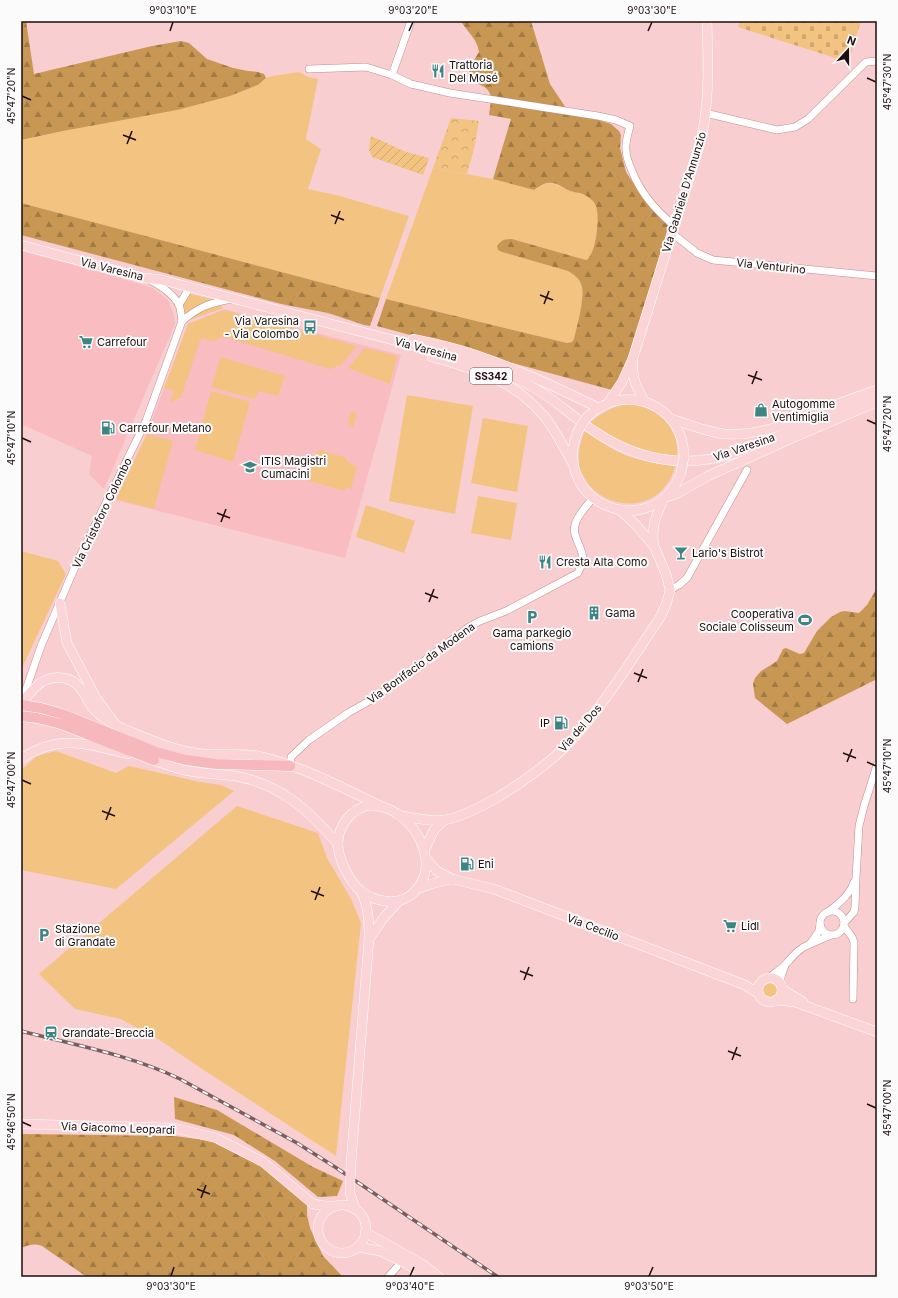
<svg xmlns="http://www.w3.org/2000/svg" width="898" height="1298" viewBox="0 0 898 1298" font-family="Inter,sans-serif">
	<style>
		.built { fill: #f9bdc1 }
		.grass { fill: #f3c382 }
		.forest { fill: url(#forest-firs) }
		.cemetery { fill: url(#cemetery-stones) }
		.park { fill: url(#park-crowns) }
		.garden { fill: url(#garden-furrows) }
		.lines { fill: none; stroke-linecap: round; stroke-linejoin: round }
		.minor-casing { stroke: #bf8e92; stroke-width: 8 }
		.major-casing { stroke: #fff; stroke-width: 10 }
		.highway-casing { stroke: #fff; stroke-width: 11 }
		.minor { stroke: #fff; stroke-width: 7 }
		.major { stroke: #fad4d7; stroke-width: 9 }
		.highway { stroke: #f6b8bd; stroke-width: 10 }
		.rail-casing { stroke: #795e60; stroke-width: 3.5 }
		.rail { stroke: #fbfbfb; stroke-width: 2; stroke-dasharray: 6; stroke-linecap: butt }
		.major-bridge-casing { stroke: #fff; stroke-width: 10; stroke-linecap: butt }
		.major-bridge { stroke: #fad4d7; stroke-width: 9 }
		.ticks { fill: none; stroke: #1e0d0f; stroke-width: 1.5 }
		.labels { text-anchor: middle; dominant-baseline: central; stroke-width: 4; stroke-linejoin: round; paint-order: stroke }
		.shield { fill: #fbfbfb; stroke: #605456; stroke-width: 1 }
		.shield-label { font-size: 10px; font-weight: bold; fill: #1e0d0f }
		.poi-label { font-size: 11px; fill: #1e0d0f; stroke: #fbfbfb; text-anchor: start }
		.street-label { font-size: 11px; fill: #1e0d0f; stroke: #fbfbfb }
		.neatline { fill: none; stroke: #1e0d0f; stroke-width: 1.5 }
		.ticks-label { font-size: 10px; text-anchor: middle; fill: #1e0d0f }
	</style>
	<defs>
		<pattern id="forest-firs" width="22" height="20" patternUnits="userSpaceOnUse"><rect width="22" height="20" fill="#c89753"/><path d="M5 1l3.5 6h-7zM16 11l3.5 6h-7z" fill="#a27a43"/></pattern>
		<pattern id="cemetery-stones" width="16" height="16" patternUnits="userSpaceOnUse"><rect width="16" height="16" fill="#f3c382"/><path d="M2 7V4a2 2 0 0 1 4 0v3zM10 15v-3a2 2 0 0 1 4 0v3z" fill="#d0a66f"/></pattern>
		<pattern id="park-crowns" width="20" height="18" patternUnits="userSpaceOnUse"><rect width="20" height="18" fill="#f3c382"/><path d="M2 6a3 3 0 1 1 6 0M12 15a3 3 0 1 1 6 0" fill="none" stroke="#d0a66f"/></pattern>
		<pattern id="garden-furrows" width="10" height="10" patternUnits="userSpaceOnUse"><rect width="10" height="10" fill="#f3c382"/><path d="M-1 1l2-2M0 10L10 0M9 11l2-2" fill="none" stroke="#d0a66f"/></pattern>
	</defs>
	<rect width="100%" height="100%" fill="#f9ced1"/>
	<g class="built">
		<polygon points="21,251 107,274 153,288 168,300 174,316 175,324 104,489 89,474 92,456 21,424"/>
		<polygon points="224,309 401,355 345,558 115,500 147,433 188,324"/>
	</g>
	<g class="grass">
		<polygon points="299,72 308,77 318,79 306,139 321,149 308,189 336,195 409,216 380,298 21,203 21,140 230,96 258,85 266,78 273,76"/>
		<path d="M 433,168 L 493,179 L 534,190 C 551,179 552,183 568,190 C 574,193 581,192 586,196 C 589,198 594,201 595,204 C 602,215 595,248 589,259 L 586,260 L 512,239 L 502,252 L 568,271 C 573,274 579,278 581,284 C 586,294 577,326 574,339 L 572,342 L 567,343 L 386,299 Z"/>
		<path d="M 187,293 L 211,299 L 211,300 C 201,304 191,308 183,316 L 184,298 Z"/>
		<path d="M 215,306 L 221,306 L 223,308 L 190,320 C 195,311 206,309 215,306 Z"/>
		<polygon points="224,310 357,346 341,365 330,369 224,337 220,337 214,342 203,338 200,340 181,398 170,402 174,391 164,388 188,324"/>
		<polygon points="365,348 397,356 390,384 348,368"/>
		<polygon points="221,357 285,376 278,396 258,391 255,399 211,387"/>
		<polygon points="211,391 250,402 233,462 195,450"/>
		<polygon points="407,395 473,406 455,514 389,501"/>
		<path d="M 630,404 C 658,408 680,427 677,457 C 645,455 616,442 590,423 C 603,412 612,406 630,404 Z"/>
		<polygon points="351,411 357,414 353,427 348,423"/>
		<polygon points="483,418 528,426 517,492 471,483"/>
		<path d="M 585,430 C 595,437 604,444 614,450 C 633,460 654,463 675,466 C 673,473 671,479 666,485 C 647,512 605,508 587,482 C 584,477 579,470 579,463 C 578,451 581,441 585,430 Z"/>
		<polygon points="147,434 173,441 154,509 116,499"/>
		<polygon points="318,450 345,457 348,462 357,467 351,489 346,488 345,491 303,479 307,464 311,466 312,463 314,464"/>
		<polygon points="478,496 517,503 511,540 471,533"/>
		<polygon points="366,505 415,521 404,553 356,537"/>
		<polygon points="21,551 58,561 66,574 21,670"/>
		<polygon points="56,751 116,773 129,766 200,782 221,785 234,791 116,889 21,870 21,770 37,756"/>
		<polygon points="237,806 318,833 327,858 351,899 361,923 336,1156 202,1069 161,1041 121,1019 75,1009 39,974"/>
		<circle cx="770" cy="990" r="7"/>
	</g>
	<g class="forest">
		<polygon points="21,21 26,21 34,74 152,46 181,41 189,43 207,59 233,68 248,71 258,72 264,74 266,78 258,85 230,96 177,110 63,131 21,140"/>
		<path d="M 461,21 L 531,21 L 550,84 L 566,108 L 491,98 C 489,75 452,94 479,52 C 477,38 467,32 461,21 Z"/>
		<path d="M 491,100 L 598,120 L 611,124 L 619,131 L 621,135 L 620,148 L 626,172 L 644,200 L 669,225 L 627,360 L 619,379 L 612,390 L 377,326 L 386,299 L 567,343 L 572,342 L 574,339 C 577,326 586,294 581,284 C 579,278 573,274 568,271 L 502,252 L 498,250 L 497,246 C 501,240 505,239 512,239 L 586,260 C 596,256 601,213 595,204 C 594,201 587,196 583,194 C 579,192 573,193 568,190 C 563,188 558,183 551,183 C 545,182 539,187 534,190 L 493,179 L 511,119 L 489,115 Z"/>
		<polygon points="21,203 380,298 370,326 364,325 328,313 281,304 21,235"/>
		<polygon points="877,588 877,679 787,724 755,698 753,684 755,678 761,671 777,661 783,649 786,648 800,654 804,653 817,631 831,617 840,612 844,611 859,613 867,605"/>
		<polygon points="174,1097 217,1110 313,1167 343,1181 337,1196 318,1197 275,1161 234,1135 175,1119"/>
		<path d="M 21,1134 L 175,1136 L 212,1141 L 260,1165 L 307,1204 L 307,1215 L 310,1228 L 323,1256 L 343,1277 L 87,1277 L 42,1246 C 34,1243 29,1245 21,1248 Z"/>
	</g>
	<polygon class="cemetery" points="740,21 861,21 848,62 738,27"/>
	<polygon class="park" points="451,118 479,121 474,149 467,174 433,168"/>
	<polygon class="garden" points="371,136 406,152 429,158 423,175 372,157 369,150"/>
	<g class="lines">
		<g class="minor-casing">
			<g id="minor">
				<path d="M 411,21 L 392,75 L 411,84 L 450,93 L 598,116 L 616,120 L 630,126 C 628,134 625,142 626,150 C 626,157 629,164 632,171 C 641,194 656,210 674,226"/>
				<polyline points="309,69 366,67 392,75"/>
				<polyline points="705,113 777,130 795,127 808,119 866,62 877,61"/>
				<polyline points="672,233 697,253 713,260 877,276"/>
				<polyline points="179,305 190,287"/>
				<path d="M 182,321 C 200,306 210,303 232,299"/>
				<polyline points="670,590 679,585 687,578 747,470"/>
				<path d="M 23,698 L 41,646 L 78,560 L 146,421 L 182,321 C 181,316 181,309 179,305 C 173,293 159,285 148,279"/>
				<path d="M 290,766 L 291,757 L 309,740 L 348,713 L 378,696 L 469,627 L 480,621 L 506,611 L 578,573 C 579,570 582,565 583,561 C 584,548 571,536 575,525 C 577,515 587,506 593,498"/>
				<circle cx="832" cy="923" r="12"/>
				<path d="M 828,912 C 839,903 850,895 854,882"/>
				<polyline points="844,923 854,912 855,907 856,878 859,826 864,806 877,765"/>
				<polyline points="820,924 819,931 810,944 831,935"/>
				<polyline points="844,926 852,937 854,942 853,999"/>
				<path d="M 770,977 C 775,973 781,969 785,965 C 793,956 799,948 810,944"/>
				<polyline points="781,985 781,977 785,965"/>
				<polyline points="388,1277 397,1267"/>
			</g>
		</g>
		<g class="major-casing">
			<g id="major">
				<path d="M 21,245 L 144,278 L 162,280 L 235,299 L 470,360 C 496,370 524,380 547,396 C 563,407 577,420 594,431 C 638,461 685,469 736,453 L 877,396"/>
				<path d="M 413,339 C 437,344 461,349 484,358 C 523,371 561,390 599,408"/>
				<path d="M 432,357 C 475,369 514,380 544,416 C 556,431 564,448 573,464"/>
				<path d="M 633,362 C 632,379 636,387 645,402"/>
				<path d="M 608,403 L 622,382 L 633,358 L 701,140 C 710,100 708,61 707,21"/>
				<path d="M 588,416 C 626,381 684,405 684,457"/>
				<path d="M 671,419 C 689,424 706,432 725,434 C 756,436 782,426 811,414 C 833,406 854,397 877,390"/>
				<path d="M 577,433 C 551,505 653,544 681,473"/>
				<polyline points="664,498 678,493 708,476 797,436 877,402"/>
				<path d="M 654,546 C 651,526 656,516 664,498"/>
				<polyline points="60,603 67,643 96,698 113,721"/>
				<path d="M 21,704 C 32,690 43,674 64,678 C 82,682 83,695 93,708 C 100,717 111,723 122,728 C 148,739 174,751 203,754 C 223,756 244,752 263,757 C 304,767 343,788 381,806"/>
				<path d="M 21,759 C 58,733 88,744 128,754"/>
				<path d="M 148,759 C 162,762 175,769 190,771 C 205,774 220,774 235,776 C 281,784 308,810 338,844"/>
				<path d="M 370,805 C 379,806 388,807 396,813 C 420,827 437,865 417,889 C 409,899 397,903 385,901 C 377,900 369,897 362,892 C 350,883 338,859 338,844 C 338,825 352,808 370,805 Z"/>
				<path d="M 402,816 C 415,818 431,822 444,820 C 460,818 486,804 500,796 C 524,781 550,763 570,742 C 605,704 632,659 661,616 L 667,602 L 670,590 L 666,574 L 654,546 L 636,525 L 620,510"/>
				<polyline points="424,851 434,830 444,820"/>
				<polyline points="427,860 437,871 452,879 494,889 732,980 745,985 759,994"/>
				<polyline points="417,889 431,884 452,879"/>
				<polyline points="369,939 385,916 398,902"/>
				<circle cx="770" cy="990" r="12"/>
				<polyline points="782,989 803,1002"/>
				<polyline points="776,1000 795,1002 877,1032"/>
				<polyline points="21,1124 174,1128 216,1138 263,1162 313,1204 332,1207"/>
				<path d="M 351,1162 L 369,939 C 369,921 369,909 361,891"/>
				<polyline points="350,1189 350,1193 355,1209"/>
				<circle cx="342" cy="1229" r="24"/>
				<polyline points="365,1232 422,1264 439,1277"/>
				<polyline points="357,1247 380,1251 405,1263 426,1277"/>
			</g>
		</g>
		<g class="highway-casing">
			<g id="highway">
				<polyline points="21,705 41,708 62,714 156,752 186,760 216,764 290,766"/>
				<polyline points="21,716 37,718 61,724 154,760"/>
			</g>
		</g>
		<use href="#minor" class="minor"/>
		<use href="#major" class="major"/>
		<use href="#highway" class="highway"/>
		<g class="rail-casing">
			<path id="rail" d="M 21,1031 C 75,1045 130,1055 180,1079 L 297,1143 L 335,1167 L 498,1277"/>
		</g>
		<use href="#rail" class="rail"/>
		<g class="major-bridge-casing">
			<g id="major-bridge">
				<polyline points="577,433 582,424 588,416"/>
				<polyline points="681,473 684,457"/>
				<polyline points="350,1189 351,1162"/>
			</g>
		</g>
		<use href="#major-bridge" class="major-bridge"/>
	</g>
	<path class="ticks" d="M 170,31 L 173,22M 409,31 L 413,22M 648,31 L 652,22M 867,78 L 876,82M 22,96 L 31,100M 123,135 L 136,140M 127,144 L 132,131M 331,215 L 344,220M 335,224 L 340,211M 540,295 L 553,300M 544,304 L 549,291M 748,375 L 762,380M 752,384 L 757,371M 867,420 L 876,424M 22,438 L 31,442M 217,513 L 230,518M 221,522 L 226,509M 425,593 L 438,598M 429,602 L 434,589M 634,673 L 647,678M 638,682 L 643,669M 843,753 L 856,758M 847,762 L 852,749M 867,762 L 876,766M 22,780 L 31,784M 102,811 L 115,816M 106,820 L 111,807M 311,891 L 324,896M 315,900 L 320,887M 520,971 L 533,976M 524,980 L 529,967M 728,1051 L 741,1056M 732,1060 L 737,1047M 867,1104 L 876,1108M 22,1122 L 31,1126M 197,1189 L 210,1194M 201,1198 L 206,1185M 171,1276 L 174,1267M 410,1276 L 414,1267M 649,1276 L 653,1267"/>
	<defs>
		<g id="restaurant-bare" transform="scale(1.08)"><path d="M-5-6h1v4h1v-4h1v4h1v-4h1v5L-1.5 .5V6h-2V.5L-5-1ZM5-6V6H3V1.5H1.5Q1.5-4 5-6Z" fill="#3d8584" stroke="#fbfbfb" stroke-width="2.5" paint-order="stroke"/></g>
		<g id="bus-bare" transform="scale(1.08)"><path d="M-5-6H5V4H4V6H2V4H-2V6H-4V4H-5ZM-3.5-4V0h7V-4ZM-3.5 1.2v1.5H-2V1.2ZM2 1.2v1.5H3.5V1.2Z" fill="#3d8584" stroke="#fbfbfb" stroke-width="2.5" paint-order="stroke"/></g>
		<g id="supermarket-bare" transform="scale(1.08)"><path d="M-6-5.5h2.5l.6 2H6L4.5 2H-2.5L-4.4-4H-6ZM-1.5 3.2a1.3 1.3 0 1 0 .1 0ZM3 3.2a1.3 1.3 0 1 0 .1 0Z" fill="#3d8584" stroke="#fbfbfb" stroke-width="2.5" paint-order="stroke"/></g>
		<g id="shop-bare" transform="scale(1.08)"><path d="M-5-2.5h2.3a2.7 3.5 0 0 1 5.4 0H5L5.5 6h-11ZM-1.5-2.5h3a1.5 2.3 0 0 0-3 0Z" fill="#3d8584" stroke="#fbfbfb" stroke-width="2.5" paint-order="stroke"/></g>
		<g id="fuel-bare" transform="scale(1.08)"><path d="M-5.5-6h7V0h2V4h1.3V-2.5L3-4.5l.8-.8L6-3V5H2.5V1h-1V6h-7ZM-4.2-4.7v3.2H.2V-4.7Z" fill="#3d8584" stroke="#fbfbfb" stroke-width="2.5" paint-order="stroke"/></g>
		<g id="university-bare" transform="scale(1.08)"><path d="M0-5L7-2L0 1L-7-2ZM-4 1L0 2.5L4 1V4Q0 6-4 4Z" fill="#3d8584" stroke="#fbfbfb" stroke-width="2.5" paint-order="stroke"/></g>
		<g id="bar-bare" transform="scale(1.08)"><path d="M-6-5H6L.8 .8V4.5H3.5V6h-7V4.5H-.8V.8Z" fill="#3d8584" stroke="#fbfbfb" stroke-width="2.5" paint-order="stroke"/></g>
		<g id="building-bare" transform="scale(1.08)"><path d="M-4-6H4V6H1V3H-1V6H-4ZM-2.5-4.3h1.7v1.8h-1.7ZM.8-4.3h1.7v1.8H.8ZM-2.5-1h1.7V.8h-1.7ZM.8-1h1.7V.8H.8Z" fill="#3d8584" stroke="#fbfbfb" stroke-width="2.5" paint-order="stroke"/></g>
		<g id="parking-bare" transform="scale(1.08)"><path d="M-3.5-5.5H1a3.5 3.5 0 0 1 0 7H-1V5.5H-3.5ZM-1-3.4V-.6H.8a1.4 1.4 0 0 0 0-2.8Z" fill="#3d8584" stroke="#fbfbfb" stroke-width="2.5" paint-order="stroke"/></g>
		<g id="stadium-bare" transform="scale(1.08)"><path d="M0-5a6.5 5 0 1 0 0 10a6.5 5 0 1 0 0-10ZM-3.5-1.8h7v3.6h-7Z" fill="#3d8584" stroke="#fbfbfb" stroke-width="2.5" paint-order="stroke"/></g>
		<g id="station-bare" transform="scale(1.08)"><path d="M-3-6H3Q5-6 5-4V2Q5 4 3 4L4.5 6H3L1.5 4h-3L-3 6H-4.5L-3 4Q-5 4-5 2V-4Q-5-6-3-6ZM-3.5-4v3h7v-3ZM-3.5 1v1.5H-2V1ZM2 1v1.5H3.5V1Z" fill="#3d8584" stroke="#fbfbfb" stroke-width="2.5" paint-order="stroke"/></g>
	</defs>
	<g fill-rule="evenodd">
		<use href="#restaurant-bare" x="438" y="71"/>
		<use href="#bus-bare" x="310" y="327"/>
		<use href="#supermarket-bare" x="86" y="342"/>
		<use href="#shop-bare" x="761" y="410"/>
		<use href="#fuel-bare" x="108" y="428"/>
		<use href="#university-bare" x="250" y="467"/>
		<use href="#bar-bare" x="681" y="553"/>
		<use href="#restaurant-bare" x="545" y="562"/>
		<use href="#building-bare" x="594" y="613"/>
		<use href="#parking-bare" x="532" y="617"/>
		<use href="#stadium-bare" x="805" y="620"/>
		<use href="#fuel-bare" x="561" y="723"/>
		<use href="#fuel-bare" x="467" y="864"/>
		<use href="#supermarket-bare" x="730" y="926"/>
		<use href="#parking-bare" x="44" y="935"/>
		<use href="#station-bare" x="51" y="1033"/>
	</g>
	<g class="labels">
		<rect class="shield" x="470" y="368" width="42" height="16" rx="3"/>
		<g class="shield-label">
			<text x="491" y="376">SS342</text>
		</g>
		<g class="poi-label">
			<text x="449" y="65">Trattoria<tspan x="449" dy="13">Del Mosé</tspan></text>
			<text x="299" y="321" text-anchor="end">Via Varesina<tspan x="299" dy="13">- Via Colombo</tspan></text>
			<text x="97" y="342">Carrefour</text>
			<text x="772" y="404">Autogomme<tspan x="772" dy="13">Ventimiglia</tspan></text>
			<text x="119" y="428">Carrefour Metano</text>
			<text x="261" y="461">ITIS Magistri<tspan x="261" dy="13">Cumacini</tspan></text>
			<text x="692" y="553">Lario's Bistrot</text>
			<text x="556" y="562">Cresta Alta Como</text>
			<text x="605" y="613">Gama</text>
			<text x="794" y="614" text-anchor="end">Cooperativa<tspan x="794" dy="13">Sociale Colisseum</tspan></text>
			<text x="532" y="633" text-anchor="middle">Gama parkegio<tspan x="532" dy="13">camions</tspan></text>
			<text x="550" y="723" text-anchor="end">IP</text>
			<text x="478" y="864">Eni</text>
			<text x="741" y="926">Lidl</text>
			<text x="55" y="929">Stazione<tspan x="55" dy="13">di Grandate</tspan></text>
			<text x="62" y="1033">Grandate-Breccia</text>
		</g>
		<g class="street-label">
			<text transform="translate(684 192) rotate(-73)">Via Gabriele D'Annunzio</text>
			<text transform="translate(771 266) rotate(6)">Via Venturino</text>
			<text transform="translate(112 269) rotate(14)">Via Varesina</text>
			<text transform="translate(426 349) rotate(15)">Via Varesina</text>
			<text transform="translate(744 447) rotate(-19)">Via Varesina</text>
			<text transform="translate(102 513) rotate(-64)">Via Cristoforo Colombo</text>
			<text transform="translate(421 663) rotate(-36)">Via Bonifacio da Modena</text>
			<text transform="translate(580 728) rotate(-49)">Via del Dos</text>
			<text transform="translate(593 927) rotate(21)">Via Cecilio</text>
			<text transform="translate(118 1128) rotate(2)">Via Giacomo Leopardi</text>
		</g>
	</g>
	<rect width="898" height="1298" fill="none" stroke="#fbfbfb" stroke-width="44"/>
	<g transform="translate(848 50) rotate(21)" stroke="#fbfbfb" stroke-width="3" paint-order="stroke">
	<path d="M0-3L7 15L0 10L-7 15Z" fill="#1e0d0f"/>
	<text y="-6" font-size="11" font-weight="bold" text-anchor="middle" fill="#1e0d0f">N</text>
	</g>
	<rect x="22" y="22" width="854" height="1254" class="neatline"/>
	<g class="ticks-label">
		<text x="173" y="14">9°03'10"E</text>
		<text x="413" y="14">9°03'20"E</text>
		<text x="652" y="14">9°03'30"E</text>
		<text transform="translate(887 82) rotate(-90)" y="4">45°47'30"N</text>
		<text transform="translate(11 96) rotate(-90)" y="4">45°47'20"N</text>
		<text transform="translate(887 424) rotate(-90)" y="4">45°47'20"N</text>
		<text transform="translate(11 438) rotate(-90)" y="4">45°47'10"N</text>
		<text transform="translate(887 766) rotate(-90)" y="4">45°47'10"N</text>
		<text transform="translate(11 780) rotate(-90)" y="4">45°47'00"N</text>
		<text transform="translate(887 1108) rotate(-90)" y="4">45°47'00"N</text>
		<text transform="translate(11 1122) rotate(-90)" y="4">45°46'50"N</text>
		<text x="171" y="1290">9°03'30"E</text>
		<text x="410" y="1290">9°03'40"E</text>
		<text x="649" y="1290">9°03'50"E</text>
	</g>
</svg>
